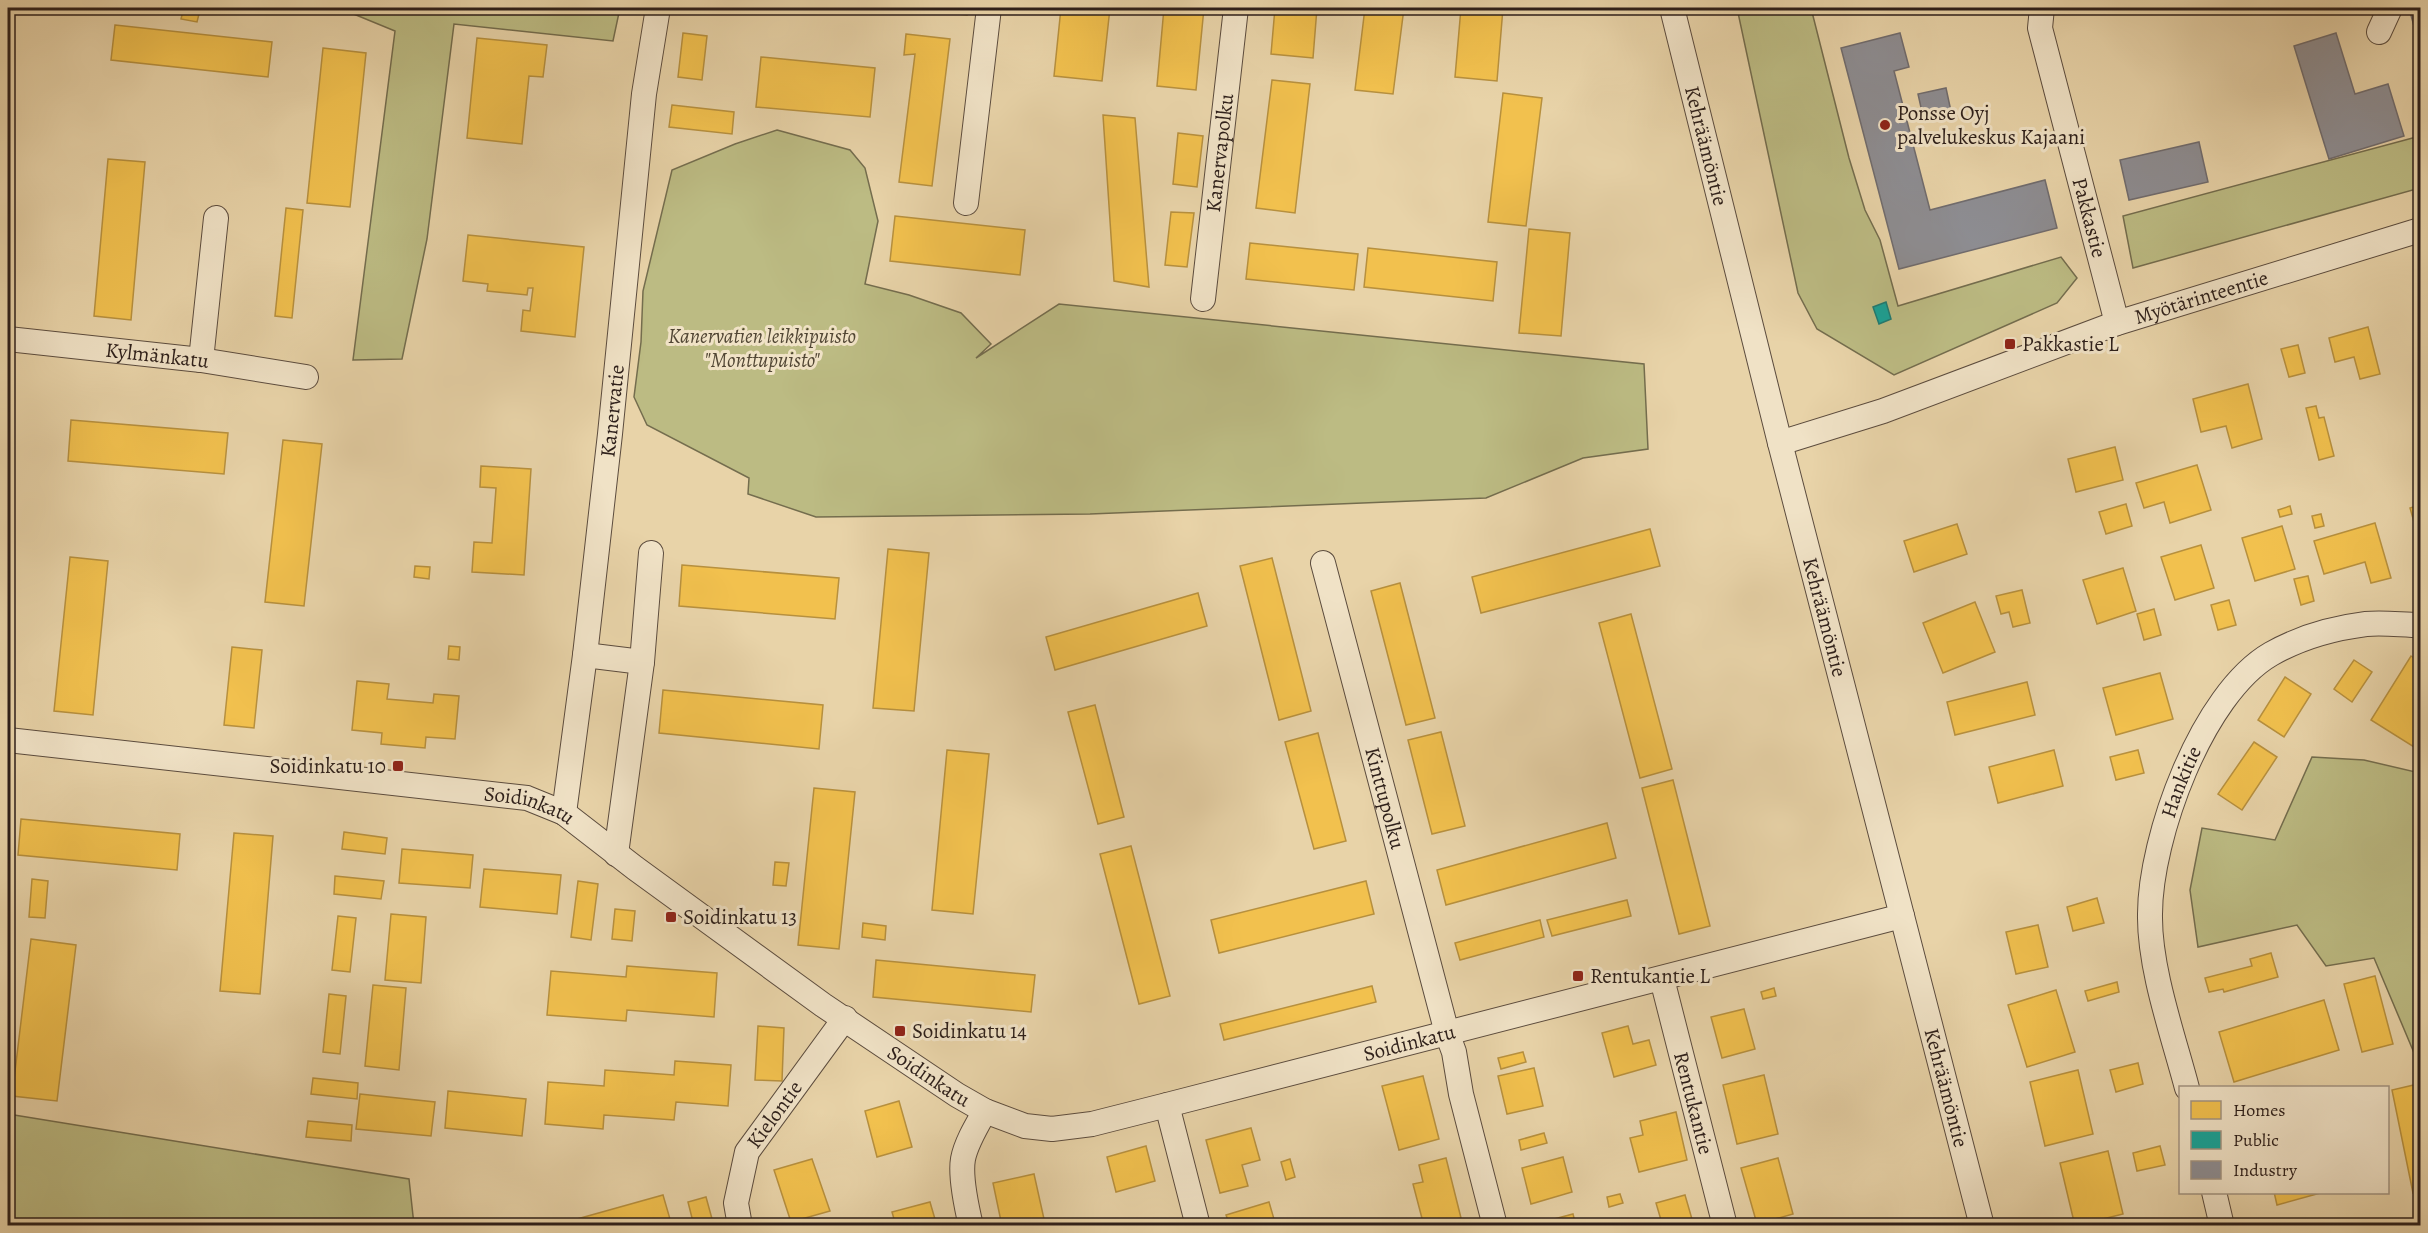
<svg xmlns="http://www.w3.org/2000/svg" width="2428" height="1233" viewBox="0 0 2428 1233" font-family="Alegreya,serif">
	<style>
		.green { fill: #bcbb83; stroke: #746d4e; stroke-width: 1.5 }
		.homes { fill: #f2c14e; stroke: #b7903e; stroke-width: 1.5 }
		.public { fill: #17a398; stroke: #1e7b72; stroke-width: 1.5 }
		.industry { fill: #8d8d92; stroke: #706c6e; stroke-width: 1.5 }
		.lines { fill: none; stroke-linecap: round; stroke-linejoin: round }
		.minor-casing { stroke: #5c4c3e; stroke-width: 26 }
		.minor { stroke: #f0e2c6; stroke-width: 24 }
		.poi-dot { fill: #8f2418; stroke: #f0e2c6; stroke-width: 2 }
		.labels { text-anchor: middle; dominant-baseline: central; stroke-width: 6; stroke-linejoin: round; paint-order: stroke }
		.poi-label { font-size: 21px; fill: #2d1f1a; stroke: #f0e2c6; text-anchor: start }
		.street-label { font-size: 21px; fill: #2d1f1a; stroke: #f0e2c6 }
		.park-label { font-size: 21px; font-style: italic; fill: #514634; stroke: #f0e2c6 }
	</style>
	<rect width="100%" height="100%" fill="#e8d3a8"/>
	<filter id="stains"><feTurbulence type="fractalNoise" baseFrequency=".00333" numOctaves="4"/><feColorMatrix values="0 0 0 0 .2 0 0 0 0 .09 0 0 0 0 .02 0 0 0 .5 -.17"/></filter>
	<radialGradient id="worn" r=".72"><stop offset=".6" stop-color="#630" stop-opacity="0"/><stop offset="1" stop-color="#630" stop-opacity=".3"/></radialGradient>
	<g class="green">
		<polygon points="339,8 620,8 613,41 454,24 427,239 402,359 353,360 395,31"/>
		<polygon points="1737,8 1811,8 1849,158 1865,210 1880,240 1898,306 2061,257 2077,278 2057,303 1894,375 1817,329 1798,293"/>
		<polygon points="777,130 850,150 865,168 878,221 865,284 909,295 961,313 991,344 976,358 1059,304 1644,364 1648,449 1583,458 1486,498 1090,514 816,517 748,494 749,478 647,425 634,397 641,342 643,291 672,170 735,144"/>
		<polygon points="2420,136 2420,188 2133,268 2123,216"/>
		<polygon points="2312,757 2364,760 2420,773 2420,1067 2374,958 2326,966 2297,925 2198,947 2190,890 2202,828 2275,840"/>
		<polygon points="8,1114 409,1179 414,1225 8,1225"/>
	</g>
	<g class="homes">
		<polygon points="936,8 967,8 967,15 935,12"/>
		<polygon points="1061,8 1110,8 1102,81 1054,76"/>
		<polygon points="1164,8 1204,8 1196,90 1157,86"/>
		<polygon points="1275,8 1317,8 1313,58 1271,54"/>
		<polygon points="1365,8 1404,8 1393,94 1355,90"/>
		<polygon points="1461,8 1503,8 1497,81 1455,77"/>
		<polygon points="183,11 199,14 197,22 181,19"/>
		<polygon points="115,25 272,42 268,77 111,60"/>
		<polygon points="683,33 707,36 702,80 678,77"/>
		<polygon points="906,34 950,39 932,186 899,182 915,54 904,55"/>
		<polygon points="477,38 547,45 543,77 529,76 522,144 467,138"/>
		<polygon points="323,48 366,53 350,207 307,203"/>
		<polygon points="761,57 875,68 870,117 756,107"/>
		<polygon points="1272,80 1310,84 1295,213 1256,208"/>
		<polygon points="1503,93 1542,98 1526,226 1488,222"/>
		<polygon points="672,105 734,112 732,134 669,127"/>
		<polygon points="1103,115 1135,118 1149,287 1114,281"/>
		<polygon points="1178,133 1203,136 1197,187 1173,184"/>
		<polygon points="108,159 145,162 131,320 94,316"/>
		<polygon points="286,208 303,210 292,318 275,316"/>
		<polygon points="1171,212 1194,213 1187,267 1165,265"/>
		<polygon points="895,216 1025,230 1020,275 890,261"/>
		<polygon points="1529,229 1570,233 1561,336 1519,333"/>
		<polygon points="468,235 584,247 575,337 521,331 523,310 530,311 533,288 528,288 527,295 487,291 488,284 463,281"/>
		<polygon points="1250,243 1358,254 1354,290 1246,279"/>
		<polygon points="1368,248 1497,262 1493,301 1364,287"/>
		<polygon points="2368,327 2380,374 2360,379 2354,357 2335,362 2329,338"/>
		<polygon points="2298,345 2305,373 2289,377 2281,349"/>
		<polygon points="2248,384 2262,439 2232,448 2226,426 2201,432 2193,399"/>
		<polygon points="2316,406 2319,418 2324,417 2334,456 2319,460 2306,408"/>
		<polygon points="71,420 228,433 224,474 68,461"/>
		<polygon points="283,440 322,444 304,606 265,602"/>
		<polygon points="2115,447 2123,480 2076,492 2068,459"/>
		<polygon points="2197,465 2211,510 2170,523 2164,502 2144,508 2136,483"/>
		<polygon points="481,466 531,469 524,575 472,572 474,542 492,543 496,488 480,487"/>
		<polygon points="2126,504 2132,526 2106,534 2099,512"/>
		<polygon points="2420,505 2420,543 2410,508"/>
		<polygon points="2290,506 2292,514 2280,517 2278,510"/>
		<polygon points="2321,514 2324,526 2315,528 2312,516"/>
		<polygon points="2375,523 2391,578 2371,583 2365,562 2324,574 2314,541"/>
		<polygon points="1957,524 1967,554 1914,572 1904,541"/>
		<polygon points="2282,526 2295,569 2255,581 2242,538"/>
		<polygon points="1650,529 1660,566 1481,613 1472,577"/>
		<polygon points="2201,545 2214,588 2175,600 2161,557"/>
		<polygon points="888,549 929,553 914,711 873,708"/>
		<polygon points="70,557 108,561 93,715 54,711"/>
		<polygon points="1272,558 1311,711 1279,720 1240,566"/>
		<polygon points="682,565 839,578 835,619 679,606"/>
		<polygon points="415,566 430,567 429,579 414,577"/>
		<polygon points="2123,568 2136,611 2097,624 2083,580"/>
		<polygon points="2308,576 2314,601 2301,605 2294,579"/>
		<polygon points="1400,583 1435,718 1406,725 1371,591"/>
		<polygon points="2022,590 2030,623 2013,627 2009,612 2001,614 1996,596"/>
		<polygon points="1198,593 1207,626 1055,670 1046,637"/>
		<polygon points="2229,600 2236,625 2218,630 2211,605"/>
		<polygon points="1975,602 1995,652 1943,673 1923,623"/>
		<polygon points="2154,609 2161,635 2144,640 2137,614"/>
		<polygon points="1631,614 1672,769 1640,778 1599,623"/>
		<polygon points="449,646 460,647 459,660 448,659"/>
		<polygon points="232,647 262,650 254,728 224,725"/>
		<polygon points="2411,656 2420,662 2420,736 2414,747 2371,720"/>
		<polygon points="2354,660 2372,672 2352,702 2334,689"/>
		<polygon points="2160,673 2173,719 2116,735 2103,688"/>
		<polygon points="2285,677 2311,694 2284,737 2258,720"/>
		<polygon points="357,681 389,684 387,699 433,703 434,694 459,696 455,739 426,737 425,748 381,744 382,733 352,730"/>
		<polygon points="2027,682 2035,715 1955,735 1947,702"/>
		<polygon points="663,690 823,705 819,749 659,733"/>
		<polygon points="1095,705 1124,817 1098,824 1068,712"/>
		<polygon points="1441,732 1465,826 1432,834 1408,740"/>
		<polygon points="1318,733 1346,841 1314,849 1285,742"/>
		<polygon points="2254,742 2277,757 2242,810 2218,794"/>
		<polygon points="947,750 989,754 973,914 932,910"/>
		<polygon points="2054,750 2063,786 1998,803 1989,767"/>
		<polygon points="2138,750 2144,773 2116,780 2110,757"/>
		<polygon points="1673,780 1710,926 1679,934 1642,788"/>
		<polygon points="814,788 855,792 839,949 798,945"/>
		<polygon points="21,819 180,834 177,870 18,855"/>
		<polygon points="1607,823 1616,858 1446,905 1437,870"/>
		<polygon points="344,832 387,838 385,854 342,849"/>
		<polygon points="234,833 273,836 260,994 220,991"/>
		<polygon points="1131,846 1170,996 1139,1004 1100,854"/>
		<polygon points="402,849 473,855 470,888 399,883"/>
		<polygon points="775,862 789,863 786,886 773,885"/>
		<polygon points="484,869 561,875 557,914 480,907"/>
		<polygon points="335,876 384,881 381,899 334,894"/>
		<polygon points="32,879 48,881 45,918 29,917"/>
		<polygon points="578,881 598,884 591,940 571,937"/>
		<polygon points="1366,881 1374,914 1219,953 1211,920"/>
		<polygon points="2097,898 2104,923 2073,931 2067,907"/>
		<polygon points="1627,900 1631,916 1552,936 1547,920"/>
		<polygon points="615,909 635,911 632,941 612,939"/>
		<polygon points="391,914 426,917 421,983 385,980"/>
		<polygon points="338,916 356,918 350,972 332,970"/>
		<polygon points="1540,920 1544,937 1460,960 1455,943"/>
		<polygon points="863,923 886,926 885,940 862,937"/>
		<polygon points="2038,925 2048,967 2016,974 2006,932"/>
		<polygon points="31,939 76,945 57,1101 12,1096"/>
		<polygon points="2271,953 2278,977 2224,992 2223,989 2209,992 2205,978 2252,966 2250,959"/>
		<polygon points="876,960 1035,975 1031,1012 873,997"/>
		<polygon points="627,966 717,973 714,1017 627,1010 626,1021 547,1015 551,971 626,977"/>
		<polygon points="2375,976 2393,1044 2362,1052 2344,984"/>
		<polygon points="2117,982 2119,992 2088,1001 2085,991"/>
		<polygon points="373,985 406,988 399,1070 365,1066"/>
		<polygon points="1372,986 1376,1002 1224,1040 1220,1024"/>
		<polygon points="1774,988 1776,996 1763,999 1761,992"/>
		<polygon points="2056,990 2075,1052 2027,1067 2008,1005"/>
		<polygon points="329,994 346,996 340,1054 323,1052"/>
		<polygon points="2324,1000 2339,1050 2234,1082 2219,1032"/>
		<polygon points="1744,1009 1755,1049 1722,1058 1711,1017"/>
		<polygon points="758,1026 784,1028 782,1081 755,1080"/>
		<polygon points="1628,1026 1633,1044 1649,1040 1656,1065 1614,1077 1602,1033"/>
		<polygon points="1523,1052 1526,1062 1501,1069 1498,1058"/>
		<polygon points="675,1061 731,1065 728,1106 676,1102 674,1120 604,1115 603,1129 545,1124 548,1082 604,1086 605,1070 674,1075"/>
		<polygon points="2138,1063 2143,1084 2116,1092 2110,1070"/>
		<polygon points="1534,1068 1543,1106 1507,1114 1498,1076"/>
		<polygon points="2078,1070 2093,1134 2045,1146 2030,1082"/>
		<polygon points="1764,1075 1778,1134 1737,1144 1723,1085"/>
		<polygon points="1423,1076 1439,1139 1399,1150 1382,1086"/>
		<polygon points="313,1078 358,1083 357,1099 311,1094"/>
		<polygon points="2418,1084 2420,1097 2420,1191 2413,1193 2392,1090"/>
		<polygon points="448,1091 526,1099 522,1136 445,1128"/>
		<polygon points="360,1094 435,1102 431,1136 356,1129"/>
		<polygon points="899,1101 912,1147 877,1157 865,1111"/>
		<polygon points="1676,1112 1687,1160 1639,1172 1630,1138 1643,1135 1640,1121"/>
		<polygon points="308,1121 352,1125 351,1141 306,1137"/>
		<polygon points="1251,1128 1260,1160 1242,1165 1248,1186 1220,1193 1206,1140"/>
		<polygon points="1544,1133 1547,1143 1521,1150 1519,1140"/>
		<polygon points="1146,1146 1155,1181 1116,1192 1107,1157"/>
		<polygon points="2160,1146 2165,1165 2137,1171 2133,1153"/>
		<polygon points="2108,1151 2123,1214 2075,1226 2060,1163"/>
		<polygon points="1563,1157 1572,1192 1531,1204 1522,1168"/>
		<polygon points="1446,1158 1461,1218 1424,1226 1413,1184 1423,1182 1419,1165"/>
		<polygon points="1778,1158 1793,1214 1757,1224 1741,1168"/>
		<polygon points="812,1159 830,1211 791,1222 774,1170"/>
		<polygon points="1290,1159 1295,1177 1286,1180 1281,1162"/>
		<polygon points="1034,1174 1044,1219 1017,1226 1002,1226 993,1183"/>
		<polygon points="2274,1192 2324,1192 2277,1205"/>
		<polygon points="1620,1194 1623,1203 1609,1207 1607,1197"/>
		<polygon points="663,1195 672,1226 552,1226"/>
		<polygon points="1685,1195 1694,1226 1645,1226 1661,1220 1656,1203"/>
		<polygon points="706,1197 714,1226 694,1226 688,1202"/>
		<polygon points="930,1202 937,1226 896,1226 892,1212"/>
		<polygon points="1269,1202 1276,1226 1230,1226 1226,1215"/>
		<polygon points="1573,1214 1576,1226 1540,1226 1539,1223"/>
	</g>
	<polygon class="public" points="1886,302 1891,319 1879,324 1873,307"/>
	<g class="industry">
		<polygon points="2409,8 2420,8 2420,48"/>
		<polygon points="1900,33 1909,67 1894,71 1930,210 2045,180 2057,228 1899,269 1841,48"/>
		<polygon points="2336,33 2355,94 2388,84 2404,136 2329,159 2294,46"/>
		<polygon points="1946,88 1952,116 1924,121 1918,94"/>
		<polygon points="2199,142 2208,182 2129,200 2120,160"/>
	</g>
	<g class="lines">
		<g class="minor-casing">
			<g id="minor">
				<path id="s1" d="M 1672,8 L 1780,443 L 1982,1226"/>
				<path id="s2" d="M 2042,8 L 2040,28 L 2117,323"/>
				<polyline points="2379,32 2390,8"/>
				<polyline points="966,203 989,8"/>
				<path id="s3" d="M 1203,299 L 1236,8"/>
				<path id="s4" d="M 8,339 L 201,360 L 306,377"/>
				<polyline points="201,360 216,218"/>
				<path id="s5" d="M 1780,443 L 1883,411 L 2117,323 L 2420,230"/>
				<path id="s6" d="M 1323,563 L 1447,1033 L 1454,1052 L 1461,1094 L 1495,1226"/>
				<polyline points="585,655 642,662"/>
				<path id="s7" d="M 8,740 L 527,798 L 564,813 L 635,868 L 823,1005 L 957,1095 L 985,1111 L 1025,1126 L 1052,1129 L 1092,1124 L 1167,1105 L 1902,916"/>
				<path id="s8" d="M 564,813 L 585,655 L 610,434 L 644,94 L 658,8"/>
				<polyline points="616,854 642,662 651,553"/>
				<path id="s9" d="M 1662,979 L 1725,1226"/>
				<path id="s10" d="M 2187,1088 C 2173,1035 2149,968 2150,914 C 2150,838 2202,694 2271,654 C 2299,638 2334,628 2366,624 C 2383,622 2403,625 2420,625"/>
				<polyline points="1167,1105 1198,1226"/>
				<polyline points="2214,1192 2222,1226"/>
				<path id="s11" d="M 740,1226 L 736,1203 L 747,1152 L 845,1018"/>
				<path d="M 971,1226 C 967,1209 960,1176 963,1159 C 966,1143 977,1125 985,1111"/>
			</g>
		</g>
		<use href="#minor" class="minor"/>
	</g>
	<g class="poi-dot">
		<circle cx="1885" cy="125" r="6"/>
		<rect x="2004" y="338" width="12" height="12" rx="3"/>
		<rect x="392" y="760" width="12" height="12" rx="3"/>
		<rect x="665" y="911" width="12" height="12" rx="3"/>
		<rect x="1572" y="970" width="12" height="12" rx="3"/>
		<rect x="894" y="1025" width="12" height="12" rx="3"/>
	</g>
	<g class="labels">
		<g class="poi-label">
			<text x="1897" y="113">Ponsse Oyj<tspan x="1897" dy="24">palvelukeskus Kajaani</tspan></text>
			<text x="2022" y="344">Pakkastie L</text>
			<text x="386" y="766" text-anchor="end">Soidinkatu 10</text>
			<text x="683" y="917">Soidinkatu 13</text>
			<text x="1590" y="976">Rentukantie L</text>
			<text x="912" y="1031">Soidinkatu 14</text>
		</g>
		<g class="street-label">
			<text stroke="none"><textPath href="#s1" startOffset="142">Kehräämöntie</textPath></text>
			<text stroke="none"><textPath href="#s3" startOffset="147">Kanervapolku</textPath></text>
			<text stroke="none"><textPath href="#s2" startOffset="216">Pakkastie</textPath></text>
			<text stroke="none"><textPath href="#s5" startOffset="446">Myötärinteentie</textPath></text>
			<text stroke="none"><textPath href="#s4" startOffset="150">Kylmänkatu</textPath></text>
			<text stroke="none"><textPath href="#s8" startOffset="405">Kanervatie</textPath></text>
			<text stroke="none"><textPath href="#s1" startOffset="628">Kehräämöntie</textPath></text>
			<text stroke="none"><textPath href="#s10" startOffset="315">Hankitie</textPath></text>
			<text stroke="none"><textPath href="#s6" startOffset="243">Kinttupolku</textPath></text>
			<text stroke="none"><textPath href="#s7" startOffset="526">Soidinkatu</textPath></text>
			<text stroke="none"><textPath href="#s7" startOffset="1516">Soidinkatu</textPath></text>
			<text stroke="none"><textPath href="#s7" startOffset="1012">Soidinkatu</textPath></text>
			<text stroke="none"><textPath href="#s1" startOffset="1114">Kehräämöntie</textPath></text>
			<text stroke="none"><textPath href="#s9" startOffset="128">Rentukantie</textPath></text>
			<text stroke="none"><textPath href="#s11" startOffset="122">Kielontie</textPath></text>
		</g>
		<g class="park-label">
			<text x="762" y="336">Kanervatien leikkipuisto<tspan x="762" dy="24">"Monttupuisto"</tspan></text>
		</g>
	</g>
	<rect width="2428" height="1233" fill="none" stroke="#e8d3a8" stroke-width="30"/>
	<rect x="9" y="9" width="2410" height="1215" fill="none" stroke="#2d1f1a" stroke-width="3"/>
	<rect x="15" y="15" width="2398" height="1203" fill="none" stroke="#2d1f1a" stroke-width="1.5"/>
	<rect x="2179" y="1086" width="210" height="108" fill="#f0e2c6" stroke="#a29481" stroke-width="1.5"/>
	<rect x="2191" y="1101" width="30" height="18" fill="#f2c14e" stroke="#a29481" stroke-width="1.5"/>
	<text x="2233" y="1116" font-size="18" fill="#2d1f1a">Homes</text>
	<rect x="2191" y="1131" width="30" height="18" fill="#17a398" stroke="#a29481" stroke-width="1.5"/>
	<text x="2233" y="1146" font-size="18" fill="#2d1f1a">Public</text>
	<rect x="2191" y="1161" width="30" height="18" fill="#8d8d92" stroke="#a29481" stroke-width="1.5"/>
	<text x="2233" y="1176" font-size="18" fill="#2d1f1a">Industry</text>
	<rect width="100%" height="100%" filter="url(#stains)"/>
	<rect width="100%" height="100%" fill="url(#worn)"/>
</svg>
